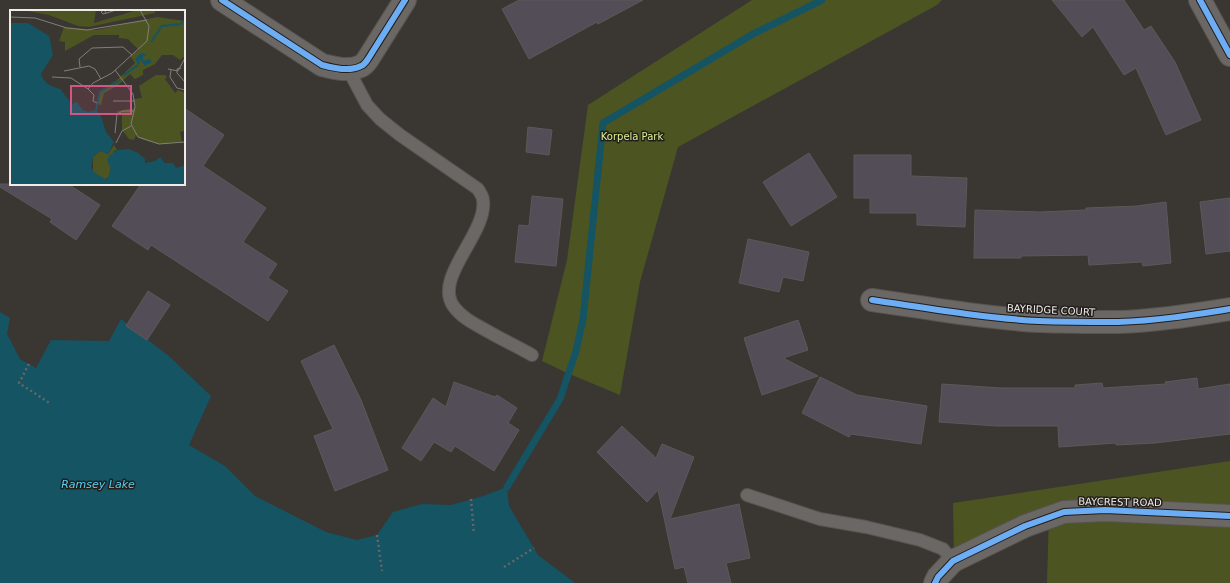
<svg xmlns="http://www.w3.org/2000/svg" width="1230" height="583" viewBox="0 0 1230 583" font-family="'DejaVu Sans',sans-serif">
	<style>
		.green { fill: #4c5522 }
		.water { fill: #145463 }
		.lines { fill: none; stroke-linecap: round; stroke-linejoin: round }
		.stream { stroke: #145463; stroke-width: 7 }
		.building { fill: #524d56; stroke: #5c5959 }
		.service-casing { stroke: #575350; stroke-width: 14 }
		.minor-casing { stroke: #575350; stroke-width: 24 }
		.tertiary-casing { stroke: #575350; stroke-width: 24 }
		.path { stroke: #696663; stroke-width: 2.5; stroke-dasharray: 2 3; stroke-linecap: butt }
		.service { stroke: #6a6764; stroke-width: 12 }
		.minor { stroke: #6a6764; stroke-width: 22 }
		.tertiary { stroke: #6a6764; stroke-width: 22 }
		.cycleway-casing { stroke: #221e1b; stroke-width: 8 }
		.cycleway { stroke: #6dadf4; stroke-width: 6 }
		.labels { text-anchor: middle; dominant-baseline: central; stroke-width: 3; stroke-linejoin: round; paint-order: stroke }
		.park-label { font-size: 10px; fill: #dcef93; stroke: #221e1b }
		.street-label { font-size: 10px; fill: #f0ebe7; stroke: #221e1b }
		.water-label { font-size: 11px; font-style: italic; fill: #55d1f4; stroke: #221e1b }
		.inset-river { fill: none; stroke: #145463; stroke-width: 2 }
		.inset-road { fill: none; stroke: #837e7a; stroke-width: 1 }
		.view { fill: #d05785; fill-opacity: 0.15; stroke: #d05785; stroke-width: 2 }
		.inset-edge { fill: none; stroke: #f0ebe7; stroke-width: 2 }
	</style>
	<rect width="100%" height="100%" fill="#3a3632"/>
	<g class="green">
		<polygon points="752,0 942,0 937,5 678,147 640,282 620,395 567,373 542,361 567,260 588,105"/>
		<polygon points="1230,461 1230,583 1047,583 1049,516 954,559 953,503"/>
	</g>
	<polygon class="water" points="0,312 10,318 7,334 20,359 36,368 51,340 109,341 121,319 170,357 211,396 189,445 225,466 255,496 326,532 357,540 377,535 393,512 422,504 451,505 483,496 507,487 509,506 538,555 575,583 0,583"/>
	<g class="lines">
		<polyline class="stream" points="507,487 560,399 576,351 583,319 603,123 753,34 822,0"/>
	</g>
	<g class="building">
		<polygon points="519,0 643,0 598,24 597,22 529,59 502,9"/>
		<polygon points="1052,0 1124,0 1144,30 1151,26 1175,62 1201,120 1166,135 1136,68 1124,75 1093,27 1082,37"/>
		<polygon points="184,108 224,135 203,166 266,208 243,242 277,264 268,278 288,291 268,321 151,245 148,250 112,226 141,184 184,184"/>
		<polygon points="528,127 552,130 549,155 526,152"/>
		<polygon points="809,153 837,197 791,226 763,182"/>
		<polygon points="854,155 911,155 911,176 967,178 965,227 917,225 917,213 870,213 870,198 854,198"/>
		<polygon points="0,184 68,184 100,205 76,240 50,222 52,219 0,187"/>
		<polygon points="532,196 563,199 556,266 515,262 519,225 529,226"/>
		<polygon points="1230,198 1230,251 1206,254 1200,202"/>
		<polygon points="1166,202 1171,263 1143,266 1142,262 1089,265 1088,255 1021,256 1021,258 974,258 975,210 1040,212 1086,210 1086,208 1137,206"/>
		<polygon points="748,239 809,252 803,281 783,277 779,292 739,283"/>
		<polygon points="148,291 170,305 147,340 126,326"/>
		<polygon points="798,320 808,350 783,358 818,376 762,395 744,338"/>
		<polygon points="334,345 361,400 388,470 335,491 314,436 333,429 301,361"/>
		<polygon points="820,377 857,395 927,406 921,444 851,434 849,437 802,413"/>
		<polygon points="1197,378 1198,389 1230,384 1230,434 1155,443 1116,445 1116,443 1059,447 1058,426 997,426 939,422 942,384 1001,388 1075,388 1075,385 1102,383 1103,388 1166,384 1165,382"/>
		<polygon points="454,382 495,397 497,395 517,408 508,423 519,430 494,471 455,446 451,452 434,442 421,461 402,448 433,398 446,407"/>
		<polygon points="622,426 656,458 662,444 694,457 670,519 739,504 750,558 726,563 731,583 688,583 684,567 675,569 658,490 647,502 597,452"/>
	</g>
	<g class="lines">
		<g class="service-casing">
			<g id="service">
				<path d="M 348,69 L 367,105 L 380,119 L 400,135 L 478,189 C 480,193 483,196 483,200 C 488,233 432,278 454,307 C 463,319 477,325 489,332 C 503,340 518,347 532,355"/>
				<polyline points="747,495 820,519 866,527 920,540 943,549 953,561"/>
			</g>
		</g>
		<g class="minor-casing">
			<g id="minor">
				<path d="M 222,0 L 322,65 C 334,68 349,72 361,66 C 364,65 366,62 368,59 L 405,0"/>
				<path d="M 872,300 C 927,308 983,318 1039,321 C 1065,322 1092,322 1118,322 C 1155,321 1193,315 1230,309"/>
				<polyline points="935,583 938,577 953,561 1025,526 1064,512 1105,510 1230,516"/>
			</g>
		</g>
		<g class="tertiary-casing">
			<polyline id="tertiary" points="1200,0 1230,55"/>
		</g>
		<g class="path">
			<polyline points="29,364 19,383 51,404"/>
			<polyline points="471,499 474,534"/>
			<polyline points="377,535 382,571"/>
			<polyline points="504,567 534,548"/>
		</g>
		<use href="#service" class="service"/>
		<use href="#minor" class="minor"/>
		<use href="#tertiary" class="tertiary"/>
		<g class="cycleway-casing">
			<g id="cycleway">
				<path d="M 222,0 L 322,65 C 334,68 349,72 361,66 C 364,65 366,62 368,59 L 405,0"/>
				<polyline points="1200,0 1230,55"/>
				<path d="M 872,300 C 927,308 983,318 1039,321 C 1065,322 1092,322 1118,322 C 1155,321 1193,315 1230,309"/>
				<polyline points="935,583 938,577 953,561 1025,526 1064,512 1105,510 1230,516"/>
			</g>
		</g>
		<use href="#cycleway" class="cycleway"/>
	</g>
	<g class="labels">
		<g class="park-label">
			<text x="632" y="136">Korpela Park</text>
		</g>
		<g class="street-label">
			<text transform="translate(1051 310) rotate(3)">BAYRIDGE COURT</text>
			<text transform="translate(1120 502) rotate(1)">BAYCREST ROAD</text>
		</g>
		<g class="water-label">
			<text x="98" y="484">Ramsey Lake</text>
		</g>
	</g>
	<g transform="translate(10 10)">
		<rect width="175" height="175" fill="#3a3632"/>
		<path d="M 12,0 L 86,0 L 84,13 L 127,0 L 145,0 L 145,3 L 79,17 L 68,16 L 39,5 ZM 147,7 L 175,11 L 175,46 L 170,50 L 163,45 L 152,45 L 145,54 L 133,60 L 133,65 L 125,69 L 120,64 L 107,76 L 94,83 L 91,95 L 87,94 L 90,81 L 107,70 L 125,53 L 120,46 L 129,40 L 118,29 L 109,28 L 109,25 L 84,25 L 55,41 L 55,32 L 49,31 L 54,17 L 87,20 ZM 146,65 L 155,65 L 157,67 L 155,69 L 165,83 L 168,80 L 175,83 L 175,121 L 170,122 L 172,132 L 149,134 L 131,129 L 126,125 L 124,130 L 119,129 L 112,120 L 112,102 L 107,103 L 107,101 L 125,98 L 124,89 L 132,88 L 129,76 ZM 104,135 L 107,140 L 104,141 L 99,167 L 94,170 L 83,162 L 83,147 L 90,141 L 98,144 Z" fill="#4c5522"/>
		<path d="M 0,13 L 18,13 L 39,26 L 43,45 L 31,64 L 33,69 L 39,75 L 50,79 L 62,94 L 67,92 L 73,100 L 78,102 L 86,100 L 91,106 L 96,122 L 104,132 L 98,144 L 90,141 L 83,147 L 81,158 L 85,163 L 97,170 L 101,159 L 97,150 L 99,146 L 107,140 L 119,139 L 128,143 L 135,149 L 135,153 L 145,151 L 150,147 L 155,153 L 163,153 L 166,158 L 175,155 L 175,175 L 0,175 ZM 131,43 L 137,45 L 133,47 L 133,51 L 140,49 L 142,52 L 135,56 L 129,48 L 130,53 L 128,55 L 125,49 Z" fill="#145463"/>
		<path class="inset-river" d="M 141,32 L 152,16 L 171,14 L 174,10M 114,65 L 128,55M 86,100 L 90,82 L 110,70"/>
		<path class="inset-road" d="M 96,3 L 94,0 L 91,2 L 93,4 L 97,3 L 106,0M 0,7 L 25,8 L 57,18 L 77,20 L 137,10M 70,57 L 69,49 L 82,38 L 113,37 L 122,45M 171,58 L 167,59 L 167,63 L 175,72M 158,59 L 168,61 L 175,48M 105,60 L 123,84 L 125,97 L 121,114 L 128,127 L 149,134 L 175,132M 161,60 L 160,67 L 167,78 L 175,80M 54,61 L 79,56 L 85,59 L 91,69M 42,67 L 61,68 L 78,79 L 83,73 L 102,63 L 137,31 L 139,16 L 130,0M 78,79 L 84,85 L 83,91 L 87,93M 103,91 L 125,91M 105,123 L 107,104 L 113,101 L 124,101M 106,133 L 112,121 L 121,116"/>
		<path class="view" d="M 61,76 L 121,76 L 121,104 L 61,104 Z"/>
		<rect width="175" height="175" class="inset-edge"/>
	</g>
</svg>
